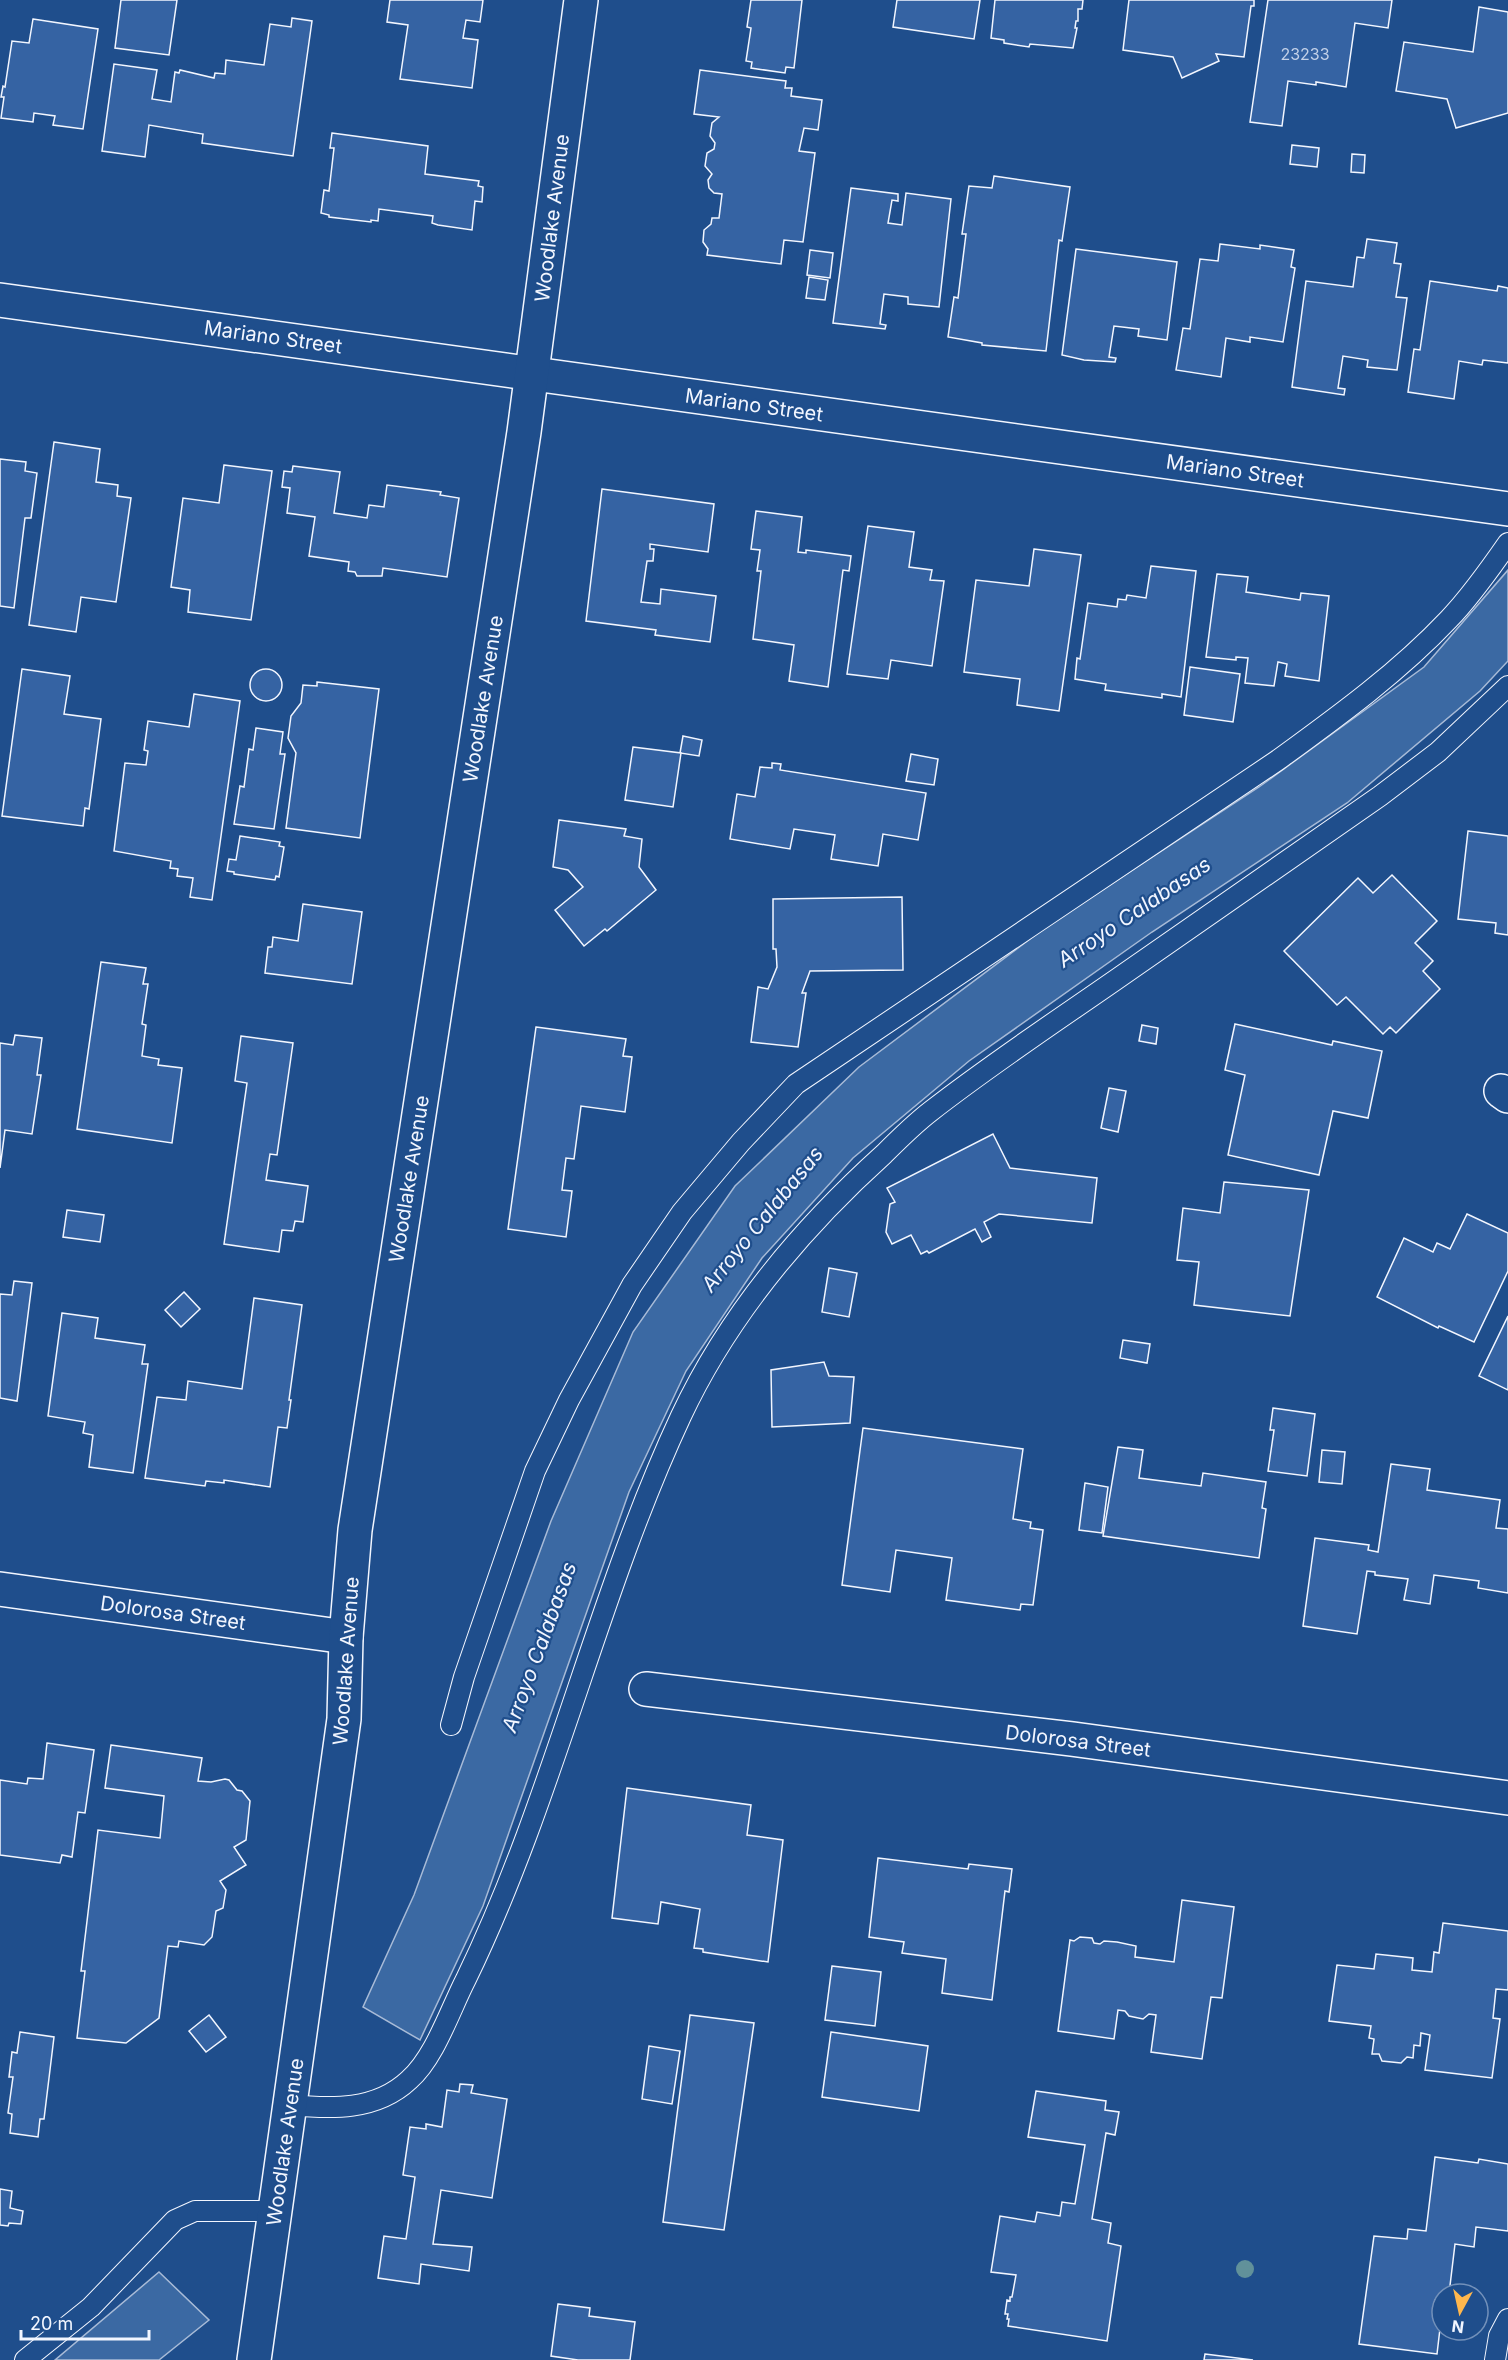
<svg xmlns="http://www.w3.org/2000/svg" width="1508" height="2360" viewBox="0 0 1508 2360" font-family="Inter,sans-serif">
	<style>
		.water { fill: #3b69a3; stroke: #a8bbd7; stroke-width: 1.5 }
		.building { fill: #3563a3; stroke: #f2f6ff; stroke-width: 1.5 }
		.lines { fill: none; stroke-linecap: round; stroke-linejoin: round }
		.service-casing { stroke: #f2f6ff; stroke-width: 22 }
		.minor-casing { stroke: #f2f6ff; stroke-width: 36 }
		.tertiary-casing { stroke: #f2f6ff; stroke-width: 36 }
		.service { stroke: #1f4e8c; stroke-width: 20 }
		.minor { stroke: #1f4e8c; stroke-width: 33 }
		.tertiary { stroke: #1f4e8c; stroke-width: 33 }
		.tree { fill: #61919a }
		.labels { text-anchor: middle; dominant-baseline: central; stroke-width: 4.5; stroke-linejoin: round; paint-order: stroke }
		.number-label { font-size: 16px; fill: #c3d1e8 }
		.street-label { font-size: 20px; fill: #f2f6ff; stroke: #1f4e8c }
		.water-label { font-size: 21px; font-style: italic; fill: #f2f6ff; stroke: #1f4e8c }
	</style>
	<rect width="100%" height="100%" fill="#1f4e8c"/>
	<g class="water">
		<polygon points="1508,570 1508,661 1480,691 1347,803 1152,932 969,1061 853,1158 762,1258 686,1371 629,1492 483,1906 420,2040 363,2007 414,1895 551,1521 633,1332 735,1186 859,1067 1050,924 1259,787 1424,667"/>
		<polygon points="159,2272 209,2320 159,2360 55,2360"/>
	</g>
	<g class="building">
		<polygon points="121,0 177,0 169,55 115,48"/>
		<polygon points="390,0 483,0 480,22 466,20 463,38 478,40 472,88 400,79 408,25 387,22"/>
		<polygon points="751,0 802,0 794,68 786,67 785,73 751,68 752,62 746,61 751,28 747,27"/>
		<polygon points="897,0 980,0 974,39 893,27"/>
		<polygon points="995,0 1083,0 1082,9 1078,9 1078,21 1076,21 1075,28 1077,28 1073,48 1030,44 1029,47 1004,43 1004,40 991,38"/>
		<polygon points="1129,0 1254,0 1254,6 1251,6 1244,57 1216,54 1219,61 1182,78 1173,57 1123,50"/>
		<polygon points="1268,0 1392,0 1388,28 1355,23 1346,87 1316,82 1316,85 1288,81 1282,126 1250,122"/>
		<polygon points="1479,7 1508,12 1508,113 1456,128 1447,99 1396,91 1404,42 1473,52"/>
		<polygon points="292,18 312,21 293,156 202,143 203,134 149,125 145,157 102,151 114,64 157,70 152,99 171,102 175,72 179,73 180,70 214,78 215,73 225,74 226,60 264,65 270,24 291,27"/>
		<polygon points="33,19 98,29 83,129 53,125 55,116 34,113 33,122 1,118 4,97 1,97 3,86 5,87 12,41 29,43"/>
		<polygon points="700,70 786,81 785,88 792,88 791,96 822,100 818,130 804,128 799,151 815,153 803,242 784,240 781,264 707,255 708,249 703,242 704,230 711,224 712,218 719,218 722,194 714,193 709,188 708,180 712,174 705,166 707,153 714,149 715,143 710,136 712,123 719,117 694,114"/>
		<polygon points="332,133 428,146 425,174 479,181 478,186 483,187 482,202 475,201 472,230 438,225 432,223 433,216 379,209 378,221 371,220 371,222 329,217 329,215 321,213 324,190 329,191 334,148 330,148"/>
		<polygon points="1292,145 1319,148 1317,167 1290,164"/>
		<polygon points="1352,154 1365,155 1364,173 1351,172"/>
		<polygon points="994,176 1070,187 1062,241 1059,240 1046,351 982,345 982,343 948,337 954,297 958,298 966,234 962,234 969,186 992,188"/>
		<polygon points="851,188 898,194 898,201 892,200 888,223 902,225 906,193 951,199 939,307 908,304 908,297 884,294 880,324 886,325 885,329 833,323"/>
		<polygon points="1367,239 1397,243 1394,263 1401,264 1396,297 1407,298 1397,370 1367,367 1368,360 1343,356 1338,388 1345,389 1344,395 1292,387 1306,281 1353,287 1357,257 1364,258"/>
		<polygon points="1220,244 1260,249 1260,245 1294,250 1291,267 1295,268 1283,342 1250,337 1250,342 1226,338 1221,377 1176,370 1183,328 1190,329 1200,259 1218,261"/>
		<polygon points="1076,249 1177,262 1167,340 1138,336 1139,329 1114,326 1109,357 1116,358 1115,362 1084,360 1062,355"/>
		<polygon points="810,250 833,253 830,278 807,275"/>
		<polygon points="809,277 828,280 825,300 806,298"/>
		<polygon points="1430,281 1497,291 1498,286 1508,288 1508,363 1483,360 1482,365 1459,361 1454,399 1408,392 1414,349 1420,350"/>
		<polygon points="54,442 100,449 96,482 118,485 117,496 131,498 116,602 81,597 76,632 29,625"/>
		<polygon points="0,459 26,462 25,471 37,473 31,518 25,518 14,608 0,606"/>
		<polygon points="224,465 272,471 251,620 188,612 190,590 171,587 183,498 219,503"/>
		<polygon points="293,466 340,472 334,513 367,518 369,505 384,507 387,485 441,492 440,495 459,498 447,577 383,568 382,576 357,576 355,572 348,571 349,562 309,556 315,517 287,513 290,488 282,487 284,471 292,472"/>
		<polygon points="602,489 714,504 708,552 650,544 650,549 654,549 653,561 647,561 641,602 660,604 661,589 716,596 710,642 655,635 656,630 586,621"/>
		<polygon points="756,511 802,517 798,552 806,553 806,550 851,556 849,571 843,570 828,687 789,681 794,645 753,639 761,571 757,571 760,550 751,549"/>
		<polygon points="868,526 914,532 909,567 932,570 930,580 944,581 932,666 891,660 888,679 847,674"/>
		<polygon points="1034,549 1081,555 1059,711 1017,705 1020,679 964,672 976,580 1029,586"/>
		<polygon points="1151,566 1196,571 1181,697 1162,694 1162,698 1105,690 1106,684 1075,679 1077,658 1080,659 1088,603 1117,607 1118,599 1126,600 1127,595 1146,598"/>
		<polygon points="1217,574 1248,577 1246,592 1300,600 1301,593 1329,596 1319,681 1285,676 1287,664 1278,662 1274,686 1245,683 1248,658 1236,657 1236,660 1206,657"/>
		<polygon points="1190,667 1240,674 1233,722 1184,715"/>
		<polygon points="22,669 70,676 64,714 101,719 89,809 85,808 83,826 2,816"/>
		<circle cx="266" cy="685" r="16"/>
		<polygon points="317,682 379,689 360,838 286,828 296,753 288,738 291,716 301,703 303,685 317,686"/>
		<polygon points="194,694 240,701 212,900 190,897 193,878 177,876 178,869 170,868 171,861 114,851 125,763 146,765 148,751 144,750 148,721 189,727"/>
		<polygon points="256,728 283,732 280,754 285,754 274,829 234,824 240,786 244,787 249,749 253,750"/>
		<polygon points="683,736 702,740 699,756 680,753"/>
		<polygon points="633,747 681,753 673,807 625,800"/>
		<polygon points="911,754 938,759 934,785 906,781"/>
		<polygon points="772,763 781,764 780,770 926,793 918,840 883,834 878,866 831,859 835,835 794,829 790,849 730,839 737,794 755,797 760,767 772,768"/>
		<polygon points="559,820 626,829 624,836 642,839 639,867 656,890 607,931 605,929 584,946 555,910 583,887 568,870 553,867"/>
		<polygon points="1468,831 1508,836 1508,935 1495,933 1496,923 1458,919"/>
		<polygon points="240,836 280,842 279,846 284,847 279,877 276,876 275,880 234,874 234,872 227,871 229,859 236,860"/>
		<polygon points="1392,875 1437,921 1415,943 1433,961 1423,971 1440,989 1396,1033 1390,1027 1383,1034 1346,997 1337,1005 1284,951 1358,878 1373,893"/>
		<polygon points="902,897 903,970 810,971 802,993 806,993 798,1047 751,1042 758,987 768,989 777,967 776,949 773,949 773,899"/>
		<polygon points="303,904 362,912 352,984 265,973 268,947 272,947 273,937 298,941"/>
		<polygon points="101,962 146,968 143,984 148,984 142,1024 146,1025 142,1056 159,1059 158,1065 182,1068 172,1143 77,1129"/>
		<polygon points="1235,1024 1332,1045 1333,1041 1382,1051 1368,1118 1333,1111 1319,1175 1228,1155 1245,1075 1225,1070"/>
		<polygon points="1142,1025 1158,1028 1156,1044 1139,1041"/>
		<polygon points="536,1027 626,1039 623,1056 632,1057 625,1112 581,1106 574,1159 566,1158 562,1190 572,1191 566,1237 508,1229"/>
		<polygon points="15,1035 42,1038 37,1075 41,1075 32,1134 5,1130 0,1168 0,1043 13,1045"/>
		<polygon points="241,1036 293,1043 277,1155 270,1154 266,1180 308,1186 303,1222 295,1221 293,1231 282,1230 279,1252 224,1244 247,1083 235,1081"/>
		<polygon points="1109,1088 1126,1091 1118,1132 1101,1128"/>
		<polygon points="993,1134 1010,1168 1097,1178 1092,1223 999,1214 984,1222 991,1237 982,1242 975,1229 929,1253 927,1251 921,1254 911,1235 892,1244 886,1232 890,1204 895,1202 887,1188"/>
		<polygon points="1224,1182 1309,1190 1290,1316 1194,1305 1199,1262 1177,1260 1183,1208 1220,1213"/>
		<polygon points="67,1210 104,1215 100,1242 63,1237"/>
		<polygon points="1467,1214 1508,1233 1508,1271 1474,1342 1439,1326 1438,1328 1377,1297 1404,1238 1433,1252 1437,1243 1450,1249"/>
		<polygon points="829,1268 857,1273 849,1317 822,1312"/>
		<polygon points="14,1281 32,1283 17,1401 0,1398 0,1294 12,1295"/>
		<polygon points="184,1292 200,1309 181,1327 165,1310"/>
		<polygon points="254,1298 302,1305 289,1400 291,1400 287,1428 278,1427 270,1487 224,1480 224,1483 206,1481 205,1486 145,1478 157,1397 186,1400 188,1381 242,1389"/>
		<polygon points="62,1313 98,1318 95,1338 145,1345 142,1364 148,1364 133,1473 89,1467 93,1435 83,1433 85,1422 48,1416"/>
		<polygon points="1508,1316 1508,1390 1479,1376"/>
		<polygon points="1123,1340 1150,1344 1147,1363 1120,1358"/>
		<polygon points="824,1362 829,1376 854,1377 850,1423 772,1427 771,1370"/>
		<polygon points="1273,1408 1315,1414 1307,1476 1268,1471 1274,1430 1270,1430"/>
		<polygon points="863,1428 1023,1449 1013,1519 1031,1522 1030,1528 1043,1530 1033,1605 1021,1604 1020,1610 946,1600 952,1558 896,1550 890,1592 842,1585"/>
		<polygon points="1118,1447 1143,1450 1139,1478 1201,1486 1203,1473 1266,1482 1262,1508 1266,1509 1259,1558 1103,1536"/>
		<polygon points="1322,1450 1345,1452 1342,1484 1319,1482"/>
		<polygon points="1391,1464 1430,1469 1427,1490 1500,1500 1496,1528 1508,1529 1508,1593 1478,1588 1479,1581 1434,1575 1430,1604 1404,1600 1408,1579 1375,1575 1375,1572 1367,1571 1357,1634 1303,1626 1315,1538 1369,1545 1368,1550 1378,1552"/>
		<polygon points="1085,1483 1108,1487 1102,1533 1079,1530"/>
		<polygon points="47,1743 94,1750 85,1813 78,1812 72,1857 62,1855 60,1863 0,1855 0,1780 27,1784 28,1778 43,1779"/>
		<polygon points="111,1745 202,1758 198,1781 211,1782 225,1779 229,1780 237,1790 242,1791 250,1801 246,1840 234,1847 246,1865 220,1881 226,1890 223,1908 216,1911 212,1937 204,1945 179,1941 178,1947 168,1946 159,2018 126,2043 77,2038 85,1971 81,1971 98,1830 160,1838 164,1796 105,1788"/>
		<polygon points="627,1788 751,1805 747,1835 783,1840 768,1962 703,1952 703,1949 694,1948 700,1909 661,1902 658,1924 612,1918"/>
		<polygon points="878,1858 968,1869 969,1864 1012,1869 1009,1892 1005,1891 992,2000 942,1993 946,1959 902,1953 904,1942 869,1937"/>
		<polygon points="1182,1900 1234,1907 1222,1998 1211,1997 1202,2059 1151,2052 1156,2015 1149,2014 1143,2019 1129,2016 1125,2011 1118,2010 1114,2039 1058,2031 1070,1940 1074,1941 1080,1937 1092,1938 1094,1943 1100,1944 1104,1941 1117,1942 1136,1946 1135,1957 1174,1962"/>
		<polygon points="1443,1923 1508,1931 1508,1990 1496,1989 1493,2018 1500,2019 1492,2078 1425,2070 1430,2035 1421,2033 1420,2046 1414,2045 1413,2058 1407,2057 1401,2063 1382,2061 1379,2054 1372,2054 1374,2039 1369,2038 1371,2026 1329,2021 1337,1965 1374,1969 1376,1954 1413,1958 1412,1970 1432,1972 1434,1952 1439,1953"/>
		<polygon points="832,1966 881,1972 875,2026 825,2020"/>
		<polygon points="209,2015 226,2037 206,2052 189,2031"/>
		<polygon points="690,2015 754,2023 724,2230 663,2222"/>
		<polygon points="20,2032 54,2037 44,2119 40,2119 38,2137 10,2133 12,2114 8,2113 13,2077 9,2077 12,2052 17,2053"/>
		<polygon points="831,2032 928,2046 919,2111 822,2097"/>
		<polygon points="649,2046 680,2051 672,2104 642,2099"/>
		<polygon points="460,2084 473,2085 471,2093 507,2099 492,2198 441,2190 433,2244 472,2247 469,2271 421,2264 419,2284 378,2278 384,2236 406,2239 415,2177 403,2175 410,2127 426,2129 426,2124 442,2127 447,2090 459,2092"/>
		<polygon points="1036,2091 1106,2101 1105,2110 1119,2112 1115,2135 1106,2133 1092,2219 1111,2223 1108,2243 1121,2246 1107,2341 1008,2326 1009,2319 1007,2319 1008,2314 1005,2314 1007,2300 1010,2301 1010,2297 1012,2297 1016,2275 991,2272 1000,2216 1035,2222 1037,2212 1060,2216 1062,2202 1075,2204 1085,2145 1028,2137"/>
		<polygon points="1435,2157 1478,2163 1479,2159 1508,2164 1508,2231 1476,2227 1474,2247 1455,2244 1449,2294 1442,2294 1442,2301 1435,2300 1433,2318 1441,2320 1437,2354 1359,2344 1374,2236 1407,2239 1408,2229 1426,2231"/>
		<polygon points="0,2189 12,2191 10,2208 23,2211 21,2224 9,2223 8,2226 0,2225"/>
		<polygon points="558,2304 590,2308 589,2316 635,2322 630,2360 578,2360 551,2356"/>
		<polygon points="1205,2354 1253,2360 1204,2360"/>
	</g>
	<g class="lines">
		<g class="service-casing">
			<g id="service">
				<path d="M 451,1725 L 464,1677 L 535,1471 L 569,1400 L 632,1285 L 682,1212 L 741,1142 L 796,1084 L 1278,760 C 1337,717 1398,673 1449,619 C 1471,596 1490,569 1508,543"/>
				<path d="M 290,2105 C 331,2109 376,2111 409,2080 C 435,2057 450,2010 466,1979 C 554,1798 596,1598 681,1416 C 728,1316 803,1227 884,1154 C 899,1139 914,1124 931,1111 C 990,1065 1052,1024 1114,981 C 1203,919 1292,858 1380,796 L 1438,752 L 1508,686"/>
				<polyline points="25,2360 91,2307 175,2220 195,2211 275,2211"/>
				<polyline points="1495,2360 1499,2336 1508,2319"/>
			</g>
		</g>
		<g class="minor-casing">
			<g id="minor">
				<polyline points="0,300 1508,509"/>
				<polyline points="1501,1091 1508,1096"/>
				<polyline points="0,1589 346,1637"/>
				<polyline points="646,1689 1072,1739 1508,1798"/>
			</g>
		</g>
		<g class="tertiary-casing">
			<polyline id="tertiary" points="254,2360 344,1719 346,1637 355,1530 524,432 581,0"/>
		</g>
		<use href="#service" class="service"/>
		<use href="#minor" class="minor"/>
		<use href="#tertiary" class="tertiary"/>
	</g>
	<circle class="tree" cx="1245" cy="2269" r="9"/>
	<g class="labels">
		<g class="number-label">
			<text x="1305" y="54">23233</text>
		</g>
		<g class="street-label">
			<text transform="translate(552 218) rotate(-83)">Woodlake Avenue</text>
			<text transform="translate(273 337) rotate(8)">Mariano Street</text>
			<text transform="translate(754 405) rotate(8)">Mariano Street</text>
			<text transform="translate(1235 471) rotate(8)">Mariano Street</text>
			<text transform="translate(483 699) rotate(-81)">Woodlake Avenue</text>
			<text transform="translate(409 1179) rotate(-81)">Woodlake Avenue</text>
			<text transform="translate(173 1613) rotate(8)">Dolorosa Street</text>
			<text transform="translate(346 1661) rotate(-86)">Woodlake Avenue</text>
			<text transform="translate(1078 1741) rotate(7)">Dolorosa Street</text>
			<text transform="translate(285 2142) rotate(-82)">Woodlake Avenue</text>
		</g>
		<g class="water-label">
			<text transform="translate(1134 912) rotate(-34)">Arroyo Calabasas</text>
			<text transform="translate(762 1219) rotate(-51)">Arroyo Calabasas</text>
			<text transform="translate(539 1647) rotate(-70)">Arroyo Calabasas</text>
		</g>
	</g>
	<g transform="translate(1460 2312) rotate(188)"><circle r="28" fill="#1f4e8c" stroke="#7391ba" stroke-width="1.5"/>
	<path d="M0-4.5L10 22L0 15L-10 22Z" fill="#ffb74d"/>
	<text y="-9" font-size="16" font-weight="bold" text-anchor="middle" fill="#f2f6ff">N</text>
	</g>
	<path d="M21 2330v9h128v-9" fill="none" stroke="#f2f6ff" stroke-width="3"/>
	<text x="30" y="2330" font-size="18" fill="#f2f6ff" stroke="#1f4e8c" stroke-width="4.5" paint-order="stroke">20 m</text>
</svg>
